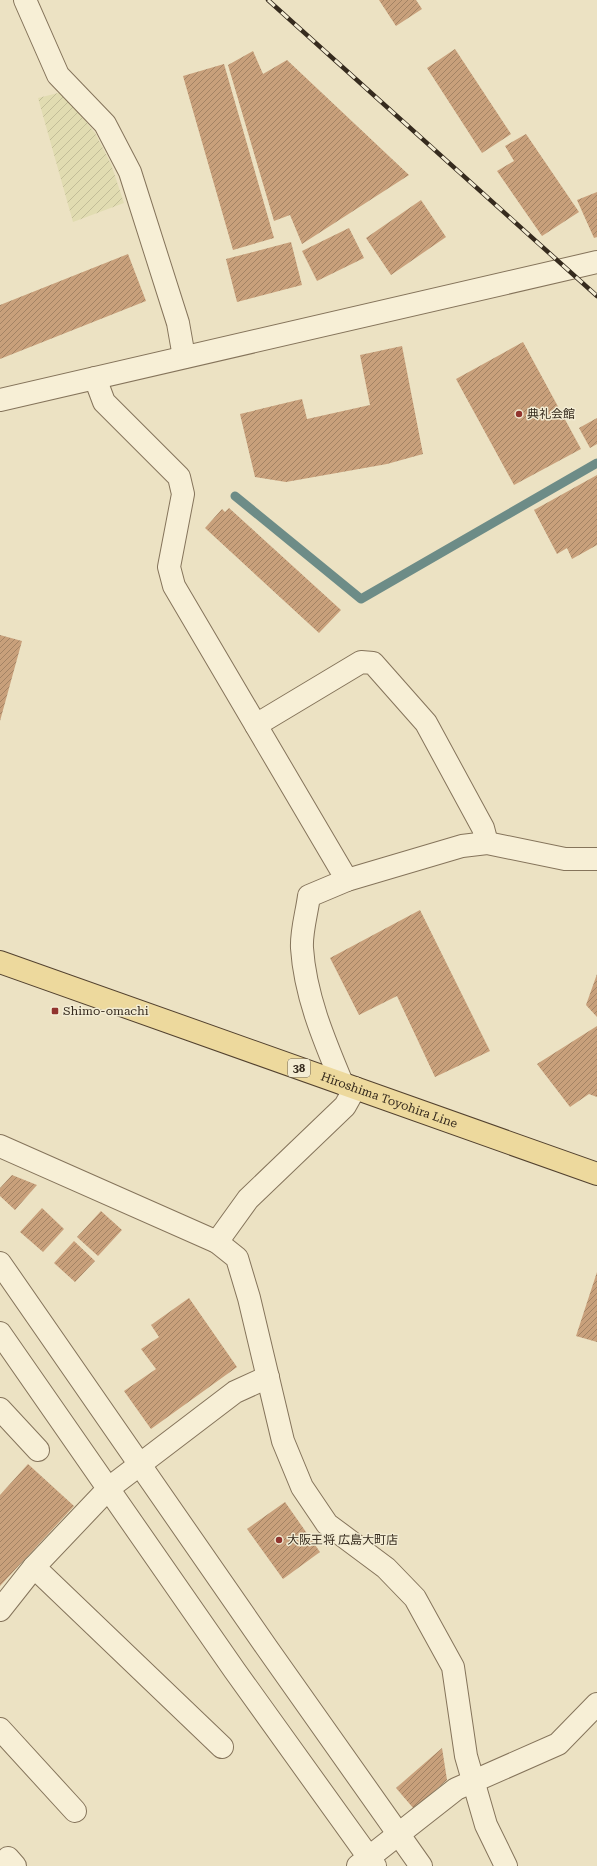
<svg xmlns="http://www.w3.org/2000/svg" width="597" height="1866" viewBox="0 0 597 1866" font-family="'Roboto Serif','Noto Sans JP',serif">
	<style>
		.farmland { fill: url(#farmland-furrows) }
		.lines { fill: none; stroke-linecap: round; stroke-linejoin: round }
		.stream { stroke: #6d8c87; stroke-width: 9 }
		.building { fill: url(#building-hatch) }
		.minor-casing { stroke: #85745b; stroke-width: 24 }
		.tertiary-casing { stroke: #85745b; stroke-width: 24 }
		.primary-casing { stroke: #53422f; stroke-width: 24 }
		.minor { stroke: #f7efd6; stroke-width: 22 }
		.tertiary { stroke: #f7efd6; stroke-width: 22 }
		.primary { stroke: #edd99d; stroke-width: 22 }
		.rail-casing { stroke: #362b1e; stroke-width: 4.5 }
		.rail { stroke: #f3ecd3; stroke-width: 3; stroke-dasharray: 9; stroke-linecap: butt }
		.poi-dot { fill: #91342e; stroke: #f3ecd3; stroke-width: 1.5 }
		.labels { text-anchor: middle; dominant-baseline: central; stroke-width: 3; stroke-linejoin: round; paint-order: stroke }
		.shield { fill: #f3ecd3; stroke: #6f6554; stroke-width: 1 }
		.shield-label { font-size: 11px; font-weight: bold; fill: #362b1e }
		.poi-label { font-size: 12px; fill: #362b1e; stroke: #f3ecd3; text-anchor: start }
		.street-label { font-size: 12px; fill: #362b1e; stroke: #f3ecd3 }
	</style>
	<defs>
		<pattern id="farmland-furrows" width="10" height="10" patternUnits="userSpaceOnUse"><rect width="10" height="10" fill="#e1dcb1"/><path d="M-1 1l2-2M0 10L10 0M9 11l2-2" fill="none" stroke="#c2bd98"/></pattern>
		<pattern id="building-hatch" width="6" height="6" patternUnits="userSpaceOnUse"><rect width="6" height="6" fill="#c8a07b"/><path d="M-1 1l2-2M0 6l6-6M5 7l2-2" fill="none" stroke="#a38364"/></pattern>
	</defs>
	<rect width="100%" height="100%" fill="#ece2c3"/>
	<polygon class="farmland" points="62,92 95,133 111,164 124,203 73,222 38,98"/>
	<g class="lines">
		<polyline class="stream" points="235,496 361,599 597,463"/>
	</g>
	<g class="building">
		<polygon points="379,0 416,0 422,9 396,26"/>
		<polygon points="455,49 511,134 482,153 427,68"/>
		<polygon points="253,51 263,74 287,60 409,175 302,244 290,215 274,221 228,65"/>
		<polygon points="224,64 274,238 233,250 183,76"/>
		<polygon points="526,134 579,212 542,236 497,171 514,161 505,146"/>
		<polygon points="597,192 597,237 594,238 577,200"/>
		<polygon points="421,200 446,237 391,275 366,238"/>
		<polygon points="349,228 364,258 317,281 302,251"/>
		<polygon points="291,242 302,285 237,302 226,259"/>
		<polygon points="128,254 146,301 0,359 0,305"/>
		<polygon points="523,342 581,449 514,485 456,379"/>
		<polygon points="402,346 423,454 387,464 286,482 255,477 240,414 302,399 307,419 370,405 360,355"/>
		<polygon points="597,418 597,444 590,448 579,428"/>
		<polygon points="597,475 597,545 572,559 567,548 557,554 534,510"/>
		<polygon points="229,508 341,610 319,633 205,528 222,509 225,512"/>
		<polygon points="0,635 22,641 0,721"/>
		<polygon points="420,910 490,1051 435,1077 397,996 359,1015 330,958"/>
		<polygon points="597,974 597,1017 586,1005"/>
		<polygon points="597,1026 597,1097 589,1094 570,1107 537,1064"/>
		<polygon points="12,1175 37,1185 15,1210 0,1196 0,1188"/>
		<polygon points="42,1208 64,1229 43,1252 20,1232"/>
		<polygon points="101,1211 122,1230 98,1256 77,1237"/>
		<polygon points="74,1241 95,1261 75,1282 54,1263"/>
		<polygon points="597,1272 597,1342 576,1336"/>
		<polygon points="189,1298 237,1367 151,1429 124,1391 156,1369 141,1349 159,1337 151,1325"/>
		<polygon points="28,1464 74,1506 0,1586 0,1495"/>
		<polygon points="285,1502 320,1552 283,1579 247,1529"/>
		<polygon points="442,1748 447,1780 414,1809 396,1788"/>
	</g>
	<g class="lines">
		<g class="minor-casing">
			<g id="minor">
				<polyline points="25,0 58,75 105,124 130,172 178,323 184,357"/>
				<polyline points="95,378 104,402 179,477 183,494 169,567 174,586 347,880"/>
				<polyline points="256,725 361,662 373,663 426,723 483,828 487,843"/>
				<path d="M 342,1083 C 324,1040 305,995 302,948 C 301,932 307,912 309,896 L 347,880 L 462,846 L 487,843 L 565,859 L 597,859"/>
				<polyline points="0,1146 217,1242 237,1258 249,1298 283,1441 302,1487 327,1524 386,1568 415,1598 453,1667 466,1756 486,1825 506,1866"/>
				<polyline points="217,1242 248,1199 345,1106 355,1088"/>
				<polyline points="0,1409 38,1450"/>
				<polyline points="34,1567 222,1747"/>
				<polyline points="0,1610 34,1567 109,1488 235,1392 268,1377"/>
				<polyline points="0,1729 75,1811"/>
				<polyline points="0,1866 8,1858 15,1866"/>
				<polyline points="358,1866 456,1789 558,1744 597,1704"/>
			</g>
		</g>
		<g class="tertiary-casing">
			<g id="tertiary">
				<polyline points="0,400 597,262"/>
				<polyline points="0,1263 267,1648 421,1866"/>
				<polyline points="0,1333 235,1671 375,1866"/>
			</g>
		</g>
		<g class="primary-casing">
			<g id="primary">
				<path id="s1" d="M 0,962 L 597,1174"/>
			</g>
		</g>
		<use href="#minor" class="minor"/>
		<use href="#tertiary" class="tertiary"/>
		<use href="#primary" class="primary"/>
		<g class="rail-casing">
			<polyline id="rail" points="268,0 597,296"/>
		</g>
		<use href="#rail" class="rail"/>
	</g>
	<g class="poi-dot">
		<circle cx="519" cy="414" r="4"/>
		<rect x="51" y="1007" width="8" height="8" rx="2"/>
		<circle cx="279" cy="1540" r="4"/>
	</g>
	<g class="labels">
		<rect class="shield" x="288" y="1059" width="22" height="18" rx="3"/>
		<g class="shield-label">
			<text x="299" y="1068">38</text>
		</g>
		<g class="poi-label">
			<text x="527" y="414">典礼会館</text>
			<text x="63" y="1011">Shimo-omachi</text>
			<text x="287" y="1540">大阪王将 広島大町店</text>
		</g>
		<g class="street-label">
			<text stroke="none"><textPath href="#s1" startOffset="413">Hiroshima Toyohira Line</textPath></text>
		</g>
	</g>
</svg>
